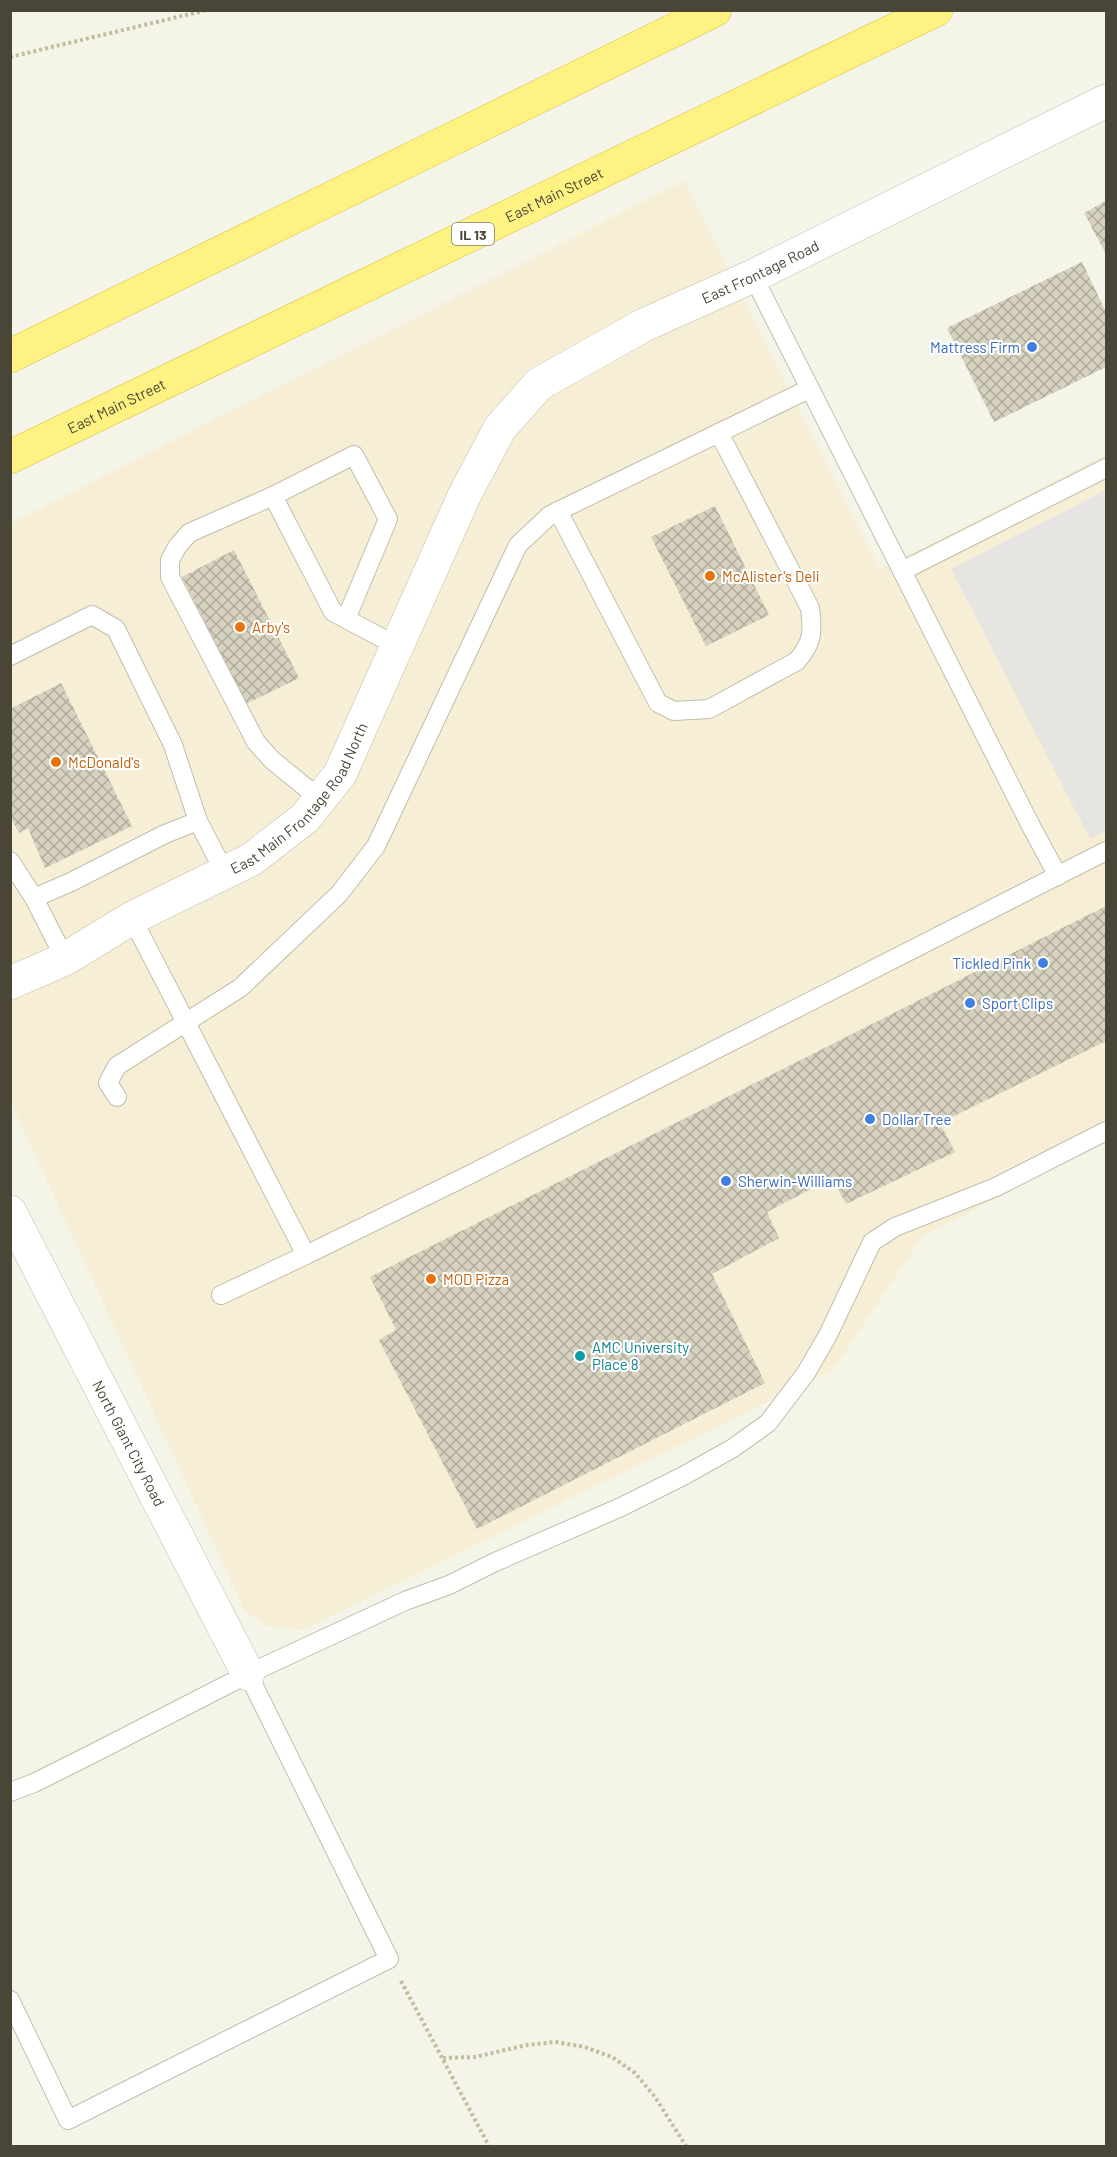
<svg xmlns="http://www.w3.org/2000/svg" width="1117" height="2157" viewBox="0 0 1117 2157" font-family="Barlow,sans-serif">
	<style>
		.commercial { fill: #f6efd5 }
		.parking { fill: #e6e5e1 }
		.building { fill: url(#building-cross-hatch) }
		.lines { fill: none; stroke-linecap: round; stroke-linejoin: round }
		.service-casing { stroke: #c0beac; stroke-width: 20 }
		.minor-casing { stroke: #c0beac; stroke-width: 34 }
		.tertiary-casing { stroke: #c0beac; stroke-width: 34 }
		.trunk-casing { stroke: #dfc439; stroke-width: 34 }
		.path { stroke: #c2bd9d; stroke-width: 4; stroke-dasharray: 3 3; stroke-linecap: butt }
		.service { stroke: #fff; stroke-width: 18 }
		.minor { stroke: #fff; stroke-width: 33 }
		.tertiary { stroke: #fff; stroke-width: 33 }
		.trunk { stroke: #fef282; stroke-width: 33 }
		.shop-dot { fill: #3f7fe0; stroke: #fff; stroke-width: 2 }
		.food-dot { fill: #e8710a; stroke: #fff; stroke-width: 2 }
		.culture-dot { fill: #0f9aa8; stroke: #fff; stroke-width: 2 }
		.labels { text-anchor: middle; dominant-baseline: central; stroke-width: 4.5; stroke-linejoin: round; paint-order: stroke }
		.shield { fill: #fff; stroke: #807e73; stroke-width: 1.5 }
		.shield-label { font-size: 14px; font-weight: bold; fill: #494637 }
		.street-label { font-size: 15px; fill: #494637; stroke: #fff }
		.shop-label { font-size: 15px; fill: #366cbe; stroke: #fff; text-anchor: start }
		.food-label { font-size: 15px; fill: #c56008; stroke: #fff; text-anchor: start }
		.culture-label { font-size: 15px; fill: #0d838f; stroke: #fff; text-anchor: start }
	</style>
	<defs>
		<pattern id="building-cross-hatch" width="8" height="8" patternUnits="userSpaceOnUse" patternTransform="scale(1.5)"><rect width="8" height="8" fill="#d7d2bf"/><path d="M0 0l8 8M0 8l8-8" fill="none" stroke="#b0ac9c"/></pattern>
	</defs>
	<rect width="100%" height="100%" fill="#f5f4e9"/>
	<polygon class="commercial" points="684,181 880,569 1106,455 1106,1142 922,1237 833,1370 302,1630 265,1626 244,1609 11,1103 11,523"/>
	<polygon class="parking" points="1106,490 1106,831 1090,839 951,569"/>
	<g class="building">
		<polygon points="1106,201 1106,254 1084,213"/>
		<polygon points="1082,262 1106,312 1106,367 994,422 947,328"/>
		<polygon points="715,506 769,615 706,646 651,537"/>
		<polygon points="234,550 299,678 246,704 182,577"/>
		<polygon points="61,683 132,826 45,868 28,828 19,833 10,816 10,709"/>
		<polygon points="1106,906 1106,1041 940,1123 955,1152 846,1204 832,1178 767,1212 779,1238 712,1274 765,1383 477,1529 379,1340 396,1330 370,1277"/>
	</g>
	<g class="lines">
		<g class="service-casing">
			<g id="service">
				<polyline points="753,276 1032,828 1058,876"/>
				<polyline points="273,496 189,533 177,547 170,560 170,577 256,742 272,760 320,799"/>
				<path d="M 558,511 L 658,703 L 674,711 L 709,709 L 797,661 C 813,642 813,632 810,608 L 719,433"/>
				<polyline points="902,571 1106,468"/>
				<polyline points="346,619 388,519 354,455 273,496 333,612 397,646"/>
				<polyline points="10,656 92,615 116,629 173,745 198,821"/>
				<polyline points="10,861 34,898 65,959"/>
				<polyline points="34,898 71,882 165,834 198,821 225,873"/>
				<polyline points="132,918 306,1255 469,1175 1106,851"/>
				<polyline points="117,1097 108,1083 117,1066 240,988 339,894 376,846 518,545 550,515 809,389"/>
				<polyline points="221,1295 306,1255"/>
				<polyline points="10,1792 34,1783 88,1756 248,1674 405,1601 449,1585 493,1563 621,1507 685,1475 733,1448 768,1423 806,1373 828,1335 872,1242 895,1227 996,1187 1106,1131"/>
				<polyline points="10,2000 68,2120 389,1959 248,1674"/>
			</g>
		</g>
		<g class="minor-casing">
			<g id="minor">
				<path id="s1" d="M 10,983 L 65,959 L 132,918 L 252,859 L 305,818 L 340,774 L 464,496 L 500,428 L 539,384 L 644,325 L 753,276 L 1106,101"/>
			</g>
		</g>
		<g class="tertiary-casing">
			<g id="tertiary">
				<path id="s2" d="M 10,1212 L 248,1674"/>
			</g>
		</g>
		<g class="trunk-casing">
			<g id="trunk">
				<polyline points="10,356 715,10"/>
				<path id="s3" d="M 10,457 L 936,10"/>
			</g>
		</g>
		<g class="path">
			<polyline points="10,57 207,10"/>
			<polyline points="401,1981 489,2146"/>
			<polyline points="443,2058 475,2057 527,2045 555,2042 585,2047 612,2057 635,2073 655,2097 686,2146"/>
		</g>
		<use href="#service" class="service"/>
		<use href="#minor" class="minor"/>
		<use href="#tertiary" class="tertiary"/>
		<use href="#trunk" class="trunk"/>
	</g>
	<g class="shop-dot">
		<circle cx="1032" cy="347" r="6"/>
		<circle cx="1043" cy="963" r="6"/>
		<circle cx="970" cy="1003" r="6"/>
		<circle cx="870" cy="1119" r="6"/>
		<circle cx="726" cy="1181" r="6"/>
	</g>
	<g class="food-dot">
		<circle cx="710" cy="576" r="6"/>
		<circle cx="240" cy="627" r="6"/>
		<circle cx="56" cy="762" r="6"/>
		<circle cx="431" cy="1279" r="6"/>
	</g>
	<circle class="culture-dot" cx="580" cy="1356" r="6"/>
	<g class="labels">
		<rect class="shield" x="452" y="223" width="42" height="22" rx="4.5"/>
		<g class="shield-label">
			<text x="473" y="234">IL 13</text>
		</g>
		<g class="street-label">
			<text stroke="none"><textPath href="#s3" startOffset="604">East Main Street</textPath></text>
			<text stroke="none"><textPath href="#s1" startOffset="1084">East Frontage Road</textPath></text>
			<text stroke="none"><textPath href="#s3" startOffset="118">East Main Street</textPath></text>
			<text stroke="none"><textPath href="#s1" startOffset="350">East Main Frontage Road North</textPath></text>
			<text stroke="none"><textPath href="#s2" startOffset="260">North Giant City Road</textPath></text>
		</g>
		<g class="shop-label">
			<text x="1020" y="347" text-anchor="end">Mattress Firm</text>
			<text x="1031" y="963" text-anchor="end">Tickled Pink</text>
			<text x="982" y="1003">Sport Clips</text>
			<text x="882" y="1119">Dollar Tree</text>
			<text x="738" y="1181">Sherwin-Williams</text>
		</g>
		<g class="food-label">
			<text x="722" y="576">McAlister's Deli</text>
			<text x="252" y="627">Arby's</text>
			<text x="68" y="762">McDonald's</text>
			<text x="443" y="1279">MOD Pizza</text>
		</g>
		<g class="culture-label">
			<text x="592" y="1347">AMC University<tspan x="592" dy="17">Place 8</tspan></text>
		</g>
	</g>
	<rect width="1117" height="2157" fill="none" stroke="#494637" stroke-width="24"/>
</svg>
